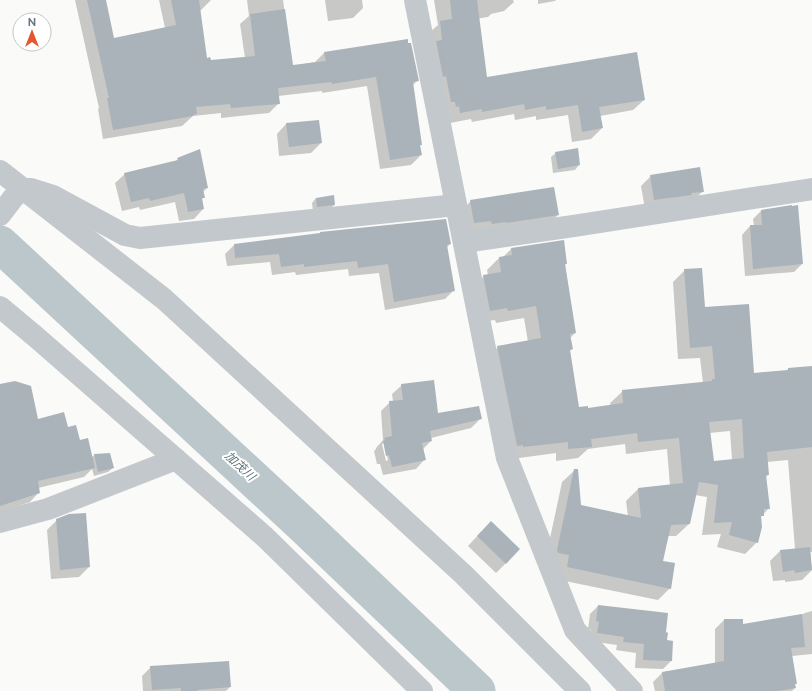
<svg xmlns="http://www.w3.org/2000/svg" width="812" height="691" viewBox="0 0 812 691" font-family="Raleway,'Noto Sans JP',sans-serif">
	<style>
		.shadow { fill: #0003; fill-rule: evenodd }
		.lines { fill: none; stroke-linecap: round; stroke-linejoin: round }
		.river { stroke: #bbc7cb; stroke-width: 37 }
		.building { fill: #aab3b9; fill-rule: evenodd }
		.minor { stroke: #c3c8cc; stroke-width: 22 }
		.labels { text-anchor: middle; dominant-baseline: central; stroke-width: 4; stroke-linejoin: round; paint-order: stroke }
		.water-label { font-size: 12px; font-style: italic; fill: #60757c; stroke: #fff }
	</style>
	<rect width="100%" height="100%" fill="#fafaf8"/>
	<g class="shadow">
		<polygon points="75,0 105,0 113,40 165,28 159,0 211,0 200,11 206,59 210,61 245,58 240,24 249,16 247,0 283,0 292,66 315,62 325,52 417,81 412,86 421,144 420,146 421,155 411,165 380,169 367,86 322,93 322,91 278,96 279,103 269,113 221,118 221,113 193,116 182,126 103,139 98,109 99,108"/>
		<polygon points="325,0 362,0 363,8 353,18 328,21"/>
		<polygon points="434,0 513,0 514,2 504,11 491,14 488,17 475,19 486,78 644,100 633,110 600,116 602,128 591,139 572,142 568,115 536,120 536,116 515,120 514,114 472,122 471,119 450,123 430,32 438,25"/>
		<polygon points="538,0 556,0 555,1 538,4"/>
		<polygon points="286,124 321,143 311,153 279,156 277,134"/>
		<polygon points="556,153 579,165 575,170 553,173 551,157"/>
		<polygon points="178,159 207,188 203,192 204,197 201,200 203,209 194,219 179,221 175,202 140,210 139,207 122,211 115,183 125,174 175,162"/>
		<polygon points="651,176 703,191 693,201 645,209 641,186"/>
		<polygon points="316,198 334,205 330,209 313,211 312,203"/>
		<polygon points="471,201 558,215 544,229 460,237 457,215"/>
		<polygon points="761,211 802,264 794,272 745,276 742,235 750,226 754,226 753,219"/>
		<polygon points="450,244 446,248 454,290 445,299 385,310 379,273 349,276 348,269 296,275 295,272 272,275 270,262 227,266 225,254 234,245"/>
		<path d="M 511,249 L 566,264 L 565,265 L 575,333 L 570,338 L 572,349 L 570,351 L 578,408 L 587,409 L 611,406 L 610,403 L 623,391 L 703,383 L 700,358 L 678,359 L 673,282 L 685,270 L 704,308 L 753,374 L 786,371 L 788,369 L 812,367 L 812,552 L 810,552 L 812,570 L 802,580 L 785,582 L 785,580 L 773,581 L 770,561 L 780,551 L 795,549 L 788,460 L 767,462 L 768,475 L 766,477 L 769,508 L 760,518 L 757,542 L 745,554 L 717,547 L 721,534 L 702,535 L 707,497 L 695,495 L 689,524 L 676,536 L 668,536 L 662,562 L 670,588 L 658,600 L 555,579 L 545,562 L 562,482 L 575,470 L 580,506 L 628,516 L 626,501 L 638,489 L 670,486 L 667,449 L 626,454 L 625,444 L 588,449 L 578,458 L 556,461 L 556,453 L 512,459 L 486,360 L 498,347 L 528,342 L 524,318 L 496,323 L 495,320 L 478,322 L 472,288 L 484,276 L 488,275 L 487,270 L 499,258 L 503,257 ZM 730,431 L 732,460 L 713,462 L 709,433 Z"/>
		<polygon points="0,385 37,420 67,428 79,441 91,458 94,455 113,468 108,472 94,476 92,469 84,477 38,488 39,492 30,502 0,512"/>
		<path d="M 402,385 L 437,414 L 481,418 L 471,428 L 431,438 L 431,441 L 423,449 L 425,459 L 416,469 L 383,475 L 380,464 L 377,464 L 374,451 L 376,449 L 376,448 L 383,440 L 381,411 L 390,402 L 393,401 L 392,394 ZM 384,443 L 388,460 L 386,461 L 382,444 Z"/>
		<polygon points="57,520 89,567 79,577 51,579 47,530"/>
		<polygon points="481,532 506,563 496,573 468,546"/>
		<polygon points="598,606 665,633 671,661 663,669 635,668 636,653 616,650 617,645 589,641 591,630 588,629 590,614"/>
		<polygon points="812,611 812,654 792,656 796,683 794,685 795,688 792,691 655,691 653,682 662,673 715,664 715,629 724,620 742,625 803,614 805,613"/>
		<polygon points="151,667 230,687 226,691 143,691 142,676"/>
	</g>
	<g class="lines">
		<polyline class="river" points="0,244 303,525 477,691"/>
	</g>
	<g class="building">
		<polygon points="87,0 106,0 114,38 176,25 171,0 199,0 207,58 210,57 211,60 255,56 250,14 285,9 293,65 326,61 324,52 408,39 408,43 411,43 419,81 413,82 422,145 420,145 422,155 390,160 376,77 332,84 331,82 278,88 280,104 231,108 230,104 196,107 197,114 193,115 193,116 113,130 107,98 109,98"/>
		<polygon points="450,0 477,0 487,77 637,52 645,100 599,107 603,128 582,132 578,105 546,110 546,106 525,110 524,104 482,112 482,109 460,113 459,106 456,107 455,102 451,102 446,76 443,77 436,41 442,40 440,21 452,19"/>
		<polygon points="319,120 322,143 289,147 286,123"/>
		<polygon points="578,148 580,165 558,169 555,152"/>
		<polygon points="200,149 208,188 203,189 205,198 202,198 204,209 188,212 184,193 150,201 149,198 131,202 124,173 178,160 177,158"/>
		<polygon points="700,167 704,192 691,193 692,195 654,200 650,175"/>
		<polygon points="554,187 559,215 506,223 506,222 492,224 491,221 474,223 470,200"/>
		<polygon points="334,195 335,205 317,207 316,198"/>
		<polygon points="792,205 792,206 798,205 803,264 753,269 750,225 762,225 761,210"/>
		<polygon points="446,219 451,244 447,245 455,291 394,302 388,264 358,268 357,261 304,267 304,264 281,267 279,254 235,258 234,244 320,233 320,232"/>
		<path d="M 564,240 L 567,264 L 565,264 L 576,333 L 570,334 L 573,349 L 570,350 L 579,407 L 588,406 L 588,408 L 623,403 L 622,390 L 712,381 L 712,379 L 715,379 L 712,346 L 690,348 L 684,269 L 702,268 L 705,307 L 749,304 L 754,373 L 788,370 L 788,368 L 812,366 L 812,447 L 767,452 L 769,475 L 766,475 L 770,509 L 764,509 L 764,516 L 761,516 L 762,527 L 758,543 L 729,535 L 732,522 L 714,523 L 718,485 L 699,482 L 690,524 L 671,525 L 663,561 L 675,563 L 671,589 L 567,567 L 569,555 L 558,553 L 557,550 L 574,469 L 578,469 L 581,505 L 641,518 L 638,488 L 683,483 L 679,438 L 638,442 L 637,433 L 591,439 L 592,447 L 568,449 L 568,442 L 523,447 L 523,445 L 517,446 L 497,346 L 541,338 L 536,306 L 508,311 L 507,308 L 490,311 L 483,275 L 501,272 L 499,257 L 512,255 L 511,248 ZM 742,419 L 744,458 L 714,461 L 709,422 Z"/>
		<polygon points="434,380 438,413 479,406 482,419 430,431 432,441 422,443 426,460 392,467 389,455 386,456 383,441 385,440 384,438 392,436 389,401 403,400 401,384"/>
		<polygon points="15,381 31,386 38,419 64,412 68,427 76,425 80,440 88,438 95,468 38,481 40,493 0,506 0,384"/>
		<polygon points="110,453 114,468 98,472 94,454"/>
		<polygon points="86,513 90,567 60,570 56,519 69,514"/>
		<polygon points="491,521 520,549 506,564 477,536"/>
		<polygon points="810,547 812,570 795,573 794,570 783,572 780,550"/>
		<polygon points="598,605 668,613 666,632 668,633 667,640 673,641 672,661 643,660 644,644 623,642 624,637 597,633 599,622 596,621"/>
		<polygon points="802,614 805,647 791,648 797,684 795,684 796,688 778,691 665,691 662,672 724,661 724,619 743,619 743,624"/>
		<polygon points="229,661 231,687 197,690 197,691 181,691 181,688 152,690 150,666"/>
	</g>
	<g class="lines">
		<g class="minor">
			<polyline points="415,0 507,458 575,630 632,691"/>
			<polyline points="0,171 164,299 464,575 580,691"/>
			<polyline points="0,215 13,198 22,189 31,189 53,196 125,235 140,238 456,205"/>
			<polyline points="464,242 580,225 812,189"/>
			<polyline points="0,307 36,337 265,537 422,691"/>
			<polyline points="0,522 48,509 176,459"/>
		</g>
	</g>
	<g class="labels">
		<g class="water-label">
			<text transform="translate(240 466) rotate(43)">加茂川</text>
		</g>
	</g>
	<g transform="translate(32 32)"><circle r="19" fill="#ffffff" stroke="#c1c8cd"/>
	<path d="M0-3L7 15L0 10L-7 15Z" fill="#e4572e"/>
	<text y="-6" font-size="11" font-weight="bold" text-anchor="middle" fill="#657683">N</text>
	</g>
</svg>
